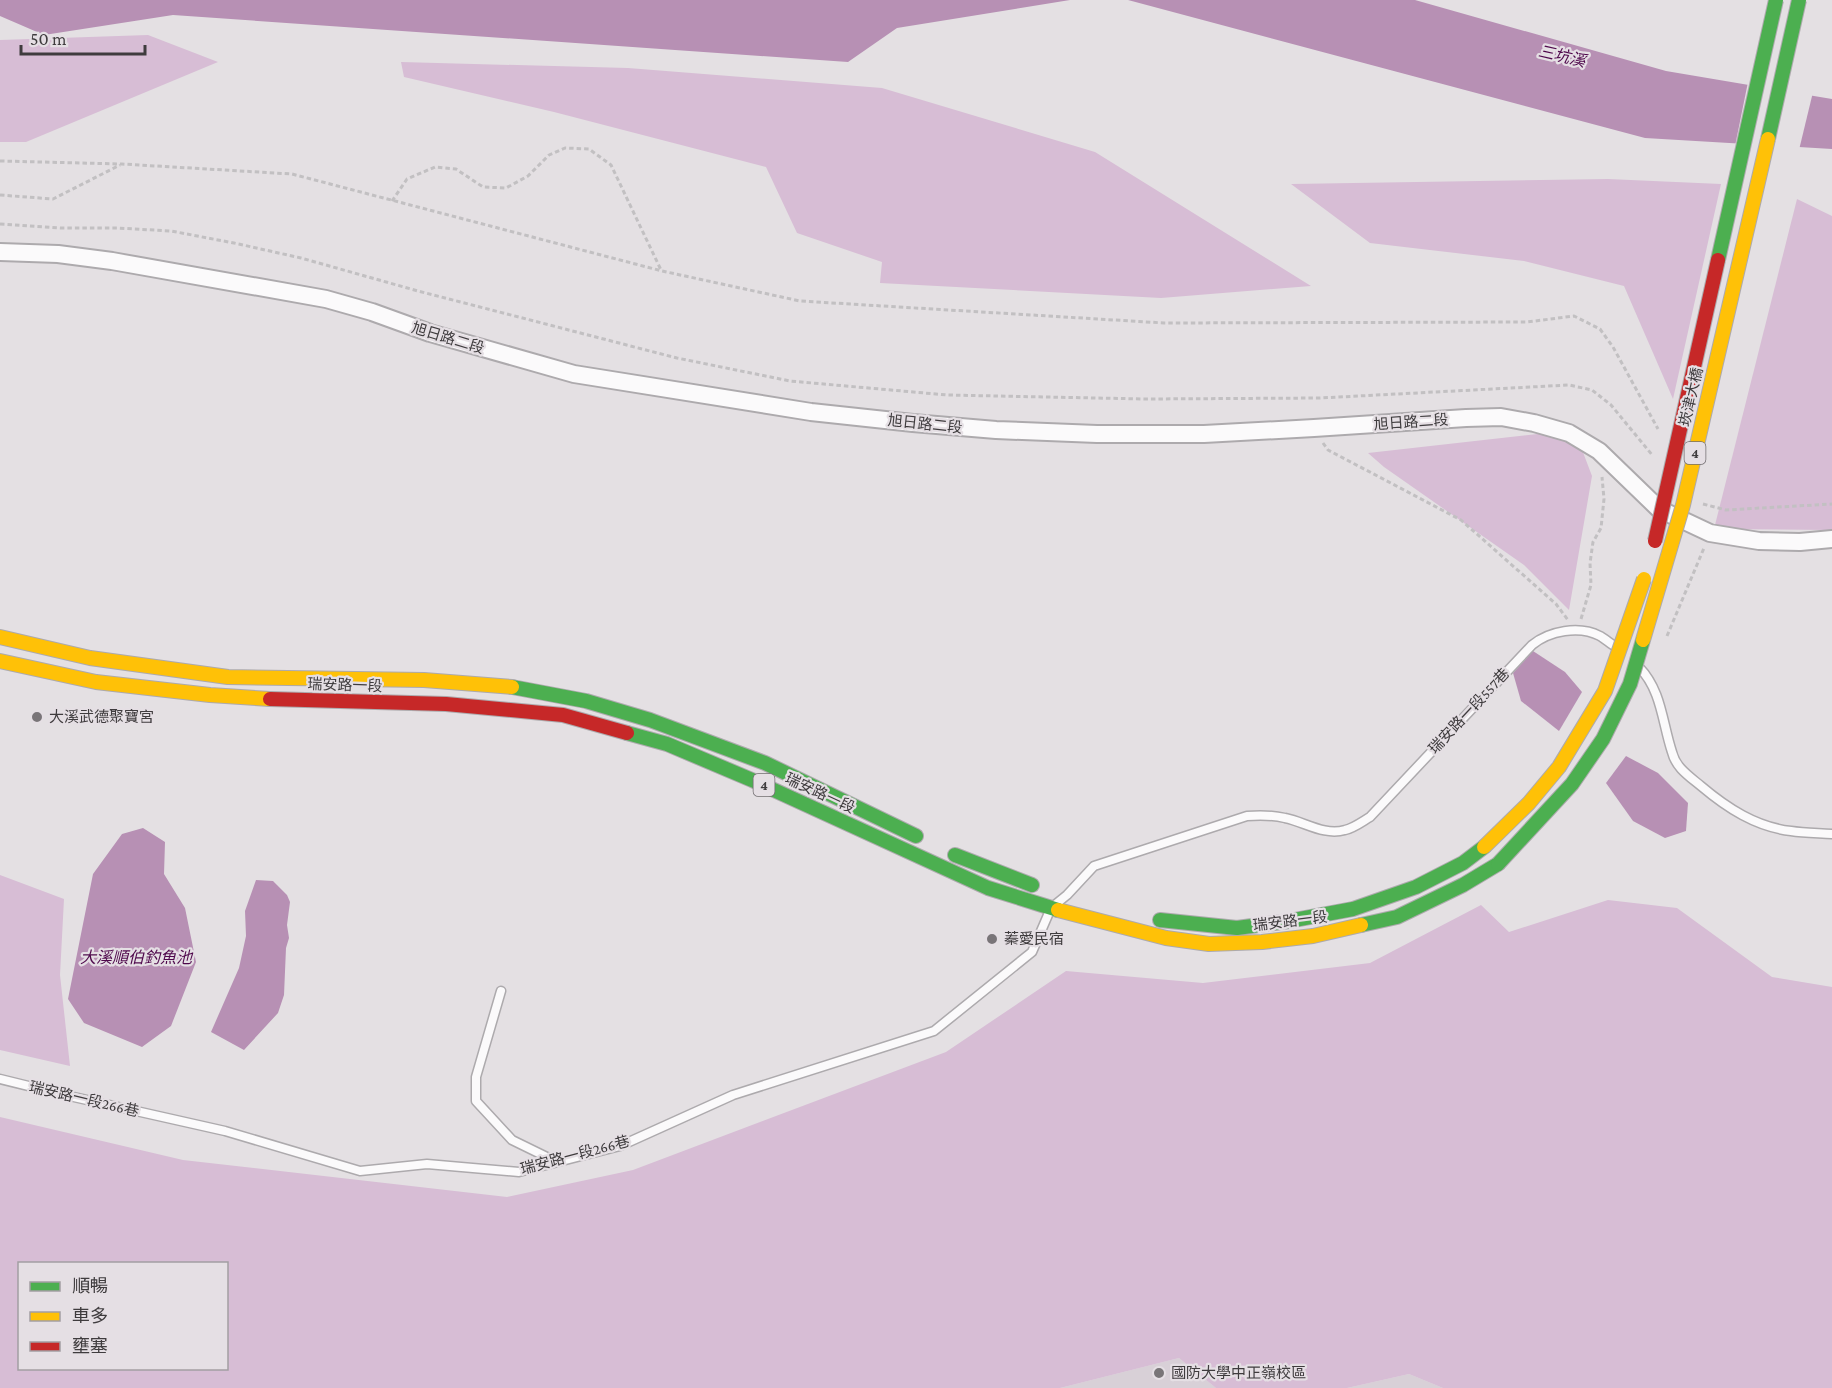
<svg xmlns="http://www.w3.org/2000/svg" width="1832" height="1388" viewBox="0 0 1832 1388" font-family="'Crimson Pro','Noto Sans TC',serif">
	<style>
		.built { fill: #d8d0d7 }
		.green { fill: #d7bdd5; fill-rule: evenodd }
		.water { fill: #b790b4 }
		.pier { fill: #e4e0e3 }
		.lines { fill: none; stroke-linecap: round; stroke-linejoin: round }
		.lane-casing { stroke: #adaaad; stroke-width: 11 }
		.street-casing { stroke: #adaaad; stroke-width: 20 }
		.fast-casing { stroke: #adaaad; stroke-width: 16 }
		.slow-casing { stroke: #adaaad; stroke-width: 16 }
		.jam-casing { stroke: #adaaad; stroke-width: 16 }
		.path { stroke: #c2c0c2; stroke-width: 3; stroke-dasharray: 4.5 3; stroke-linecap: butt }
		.lane { stroke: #fbfafb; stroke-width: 8 }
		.street { stroke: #fbfafb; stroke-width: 16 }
		.fast { stroke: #4caf50; stroke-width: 14 }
		.slow { stroke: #ffc107; stroke-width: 14 }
		.jam { stroke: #c62828; stroke-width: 14 }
		.fast-bridge-casing { stroke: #adaaad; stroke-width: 16; stroke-linecap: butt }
		.slow-bridge-casing { stroke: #adaaad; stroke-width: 16; stroke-linecap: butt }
		.jam-bridge-casing { stroke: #adaaad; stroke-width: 16; stroke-linecap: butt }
		.fast-bridge { stroke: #4caf50; stroke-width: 14 }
		.slow-bridge { stroke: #ffc107; stroke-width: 14 }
		.jam-bridge { stroke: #c62828; stroke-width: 14 }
		.poi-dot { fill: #797578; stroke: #e5dfe4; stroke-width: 2 }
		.labels { text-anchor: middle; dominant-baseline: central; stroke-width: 4.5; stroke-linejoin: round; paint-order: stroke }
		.shield { fill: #e5dfe4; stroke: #716d70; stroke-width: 1.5 }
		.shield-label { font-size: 14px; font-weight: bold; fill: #3f3c3e }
		.street-label { font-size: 15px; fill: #3f3c3e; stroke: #e5dfe4 }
		.poi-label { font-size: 15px; fill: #3f3c3e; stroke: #e5dfe4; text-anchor: start }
		.water-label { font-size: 16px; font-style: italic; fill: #4e074b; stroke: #e5dfe4 }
	</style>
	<rect width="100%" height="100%" fill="#e4e0e3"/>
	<g class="built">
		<polygon points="1179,1358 1216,1388 1060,1388"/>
		<polygon points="1409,1374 1443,1388 1347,1388"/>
	</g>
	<g class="green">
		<polygon points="148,35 218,62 26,142 0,142 0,40"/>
		<polygon points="401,62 628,68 882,88 1095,152 1311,286 1161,298 880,283 882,262 797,233 766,167 554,112 404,77"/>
		<polygon points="1608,179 1721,184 1673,399 1624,286 1524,261 1370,243 1291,184"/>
		<polygon points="1797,199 1832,216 1832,530 1714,529"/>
		<polygon points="1556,432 1581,447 1592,476 1569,610 1524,565 1384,467 1368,453"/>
		<polygon points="0,875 64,899 60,975 70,1066 0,1050"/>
		<path d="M 1608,900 L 1677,908 L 1772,977 L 1832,987 L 1832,1388 L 1443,1388 L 1409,1374 L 1347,1388 L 1216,1388 L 1179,1358 L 1060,1388 L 0,1388 L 0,1117 L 183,1160 L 507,1197 L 633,1170 L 946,1052 L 1066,971 L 1203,983 L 1370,963 L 1481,905 L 1509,932 ZM 20,1264 L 226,1264 L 226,1368 L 20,1368 Z"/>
	</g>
	<g class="water">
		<polygon points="0,0 1070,0 897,28 848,62 173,15 44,35 0,16"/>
		<polygon points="1128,0 1415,0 1666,71 1832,99 1832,149 1645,138"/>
		<polygon points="1533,651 1565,672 1582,692 1559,731 1521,701 1513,673"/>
		<polygon points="1626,756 1658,773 1688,803 1686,831 1665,838 1633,821 1606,783"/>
		<polygon points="143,828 165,842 164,874 185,908 196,962 171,1026 142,1047 84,1023 68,999 93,874 122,834"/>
		<polygon points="256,880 273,881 287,895 290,902 287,925 289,938 286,948 284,995 278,1013 244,1050 211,1032 239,968 246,936 245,911"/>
	</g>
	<polygon class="pier" points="1748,82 1813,92 1799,150 1735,146"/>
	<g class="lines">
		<g class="lane-casing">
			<g id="lane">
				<path d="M 1639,667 C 1662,691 1662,722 1672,752 C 1676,768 1689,776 1701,786 C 1727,808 1756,827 1791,831 C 1804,833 1818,833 1832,834"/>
				<polyline points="501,991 476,1077 476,1101 512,1140 557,1162"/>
				<path d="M 0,1079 L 65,1095 L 225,1131 L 360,1171 L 427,1164 L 519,1172 L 620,1146 L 733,1095 L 934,1031 L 1032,952 L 1051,908 L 1067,895 L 1094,866 L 1247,816 C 1260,815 1272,815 1285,818 C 1305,822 1324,836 1345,830 C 1354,828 1363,821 1370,817 L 1532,645 C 1549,631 1579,625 1600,636 C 1605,639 1611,644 1616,647"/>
			</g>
		</g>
		<g class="street-casing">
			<polyline id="street" points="0,252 58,254 112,261 326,299 372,312 430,333 574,374 811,412 913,423 996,430 1097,434 1204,434 1314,428 1466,418 1501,417 1534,423 1569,433 1599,451 1659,509 1710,533 1759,541 1800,542 1832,539"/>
		</g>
		<g class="fast-casing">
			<g id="fast">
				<polyline points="512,687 586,701 650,720 765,763 916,836"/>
				<polyline points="627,733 667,744 752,780 988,888 1058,910"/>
				<polyline points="955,855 1032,885"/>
				<polyline points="1160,920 1237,928 1289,921 1353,909 1416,887 1463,863 1484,847"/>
				<polyline points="1361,925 1397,917 1463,885 1498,864"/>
			</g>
		</g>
		<g class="slow-casing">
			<g id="slow">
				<polyline points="0,637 90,658 228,677 424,680 512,687"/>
				<polyline points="0,661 96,682 210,695 270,699"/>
				<polyline points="1058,910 1166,938 1209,944 1262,942 1313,936 1361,925"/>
			</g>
		</g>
		<g class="jam-casing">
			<polyline id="jam" points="270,699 446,704 563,715 627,733"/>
		</g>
		<g class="path">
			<polyline points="0,161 122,164 292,174 662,271 800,301 1164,323 1527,322 1574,316 1600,329 1613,347 1658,429"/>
			<polyline points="0,195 53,199 120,165"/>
			<polyline points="392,201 407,179 435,167 456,169 483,187 506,188 528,176 549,155 565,148 589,149 611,165 661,270"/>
			<polyline points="0,224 61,228 117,228 171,231 234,243 301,258 418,291 677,358 790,381 947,395 1146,399 1320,398 1569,385 1592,390 1611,405 1653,456"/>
			<polyline points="1323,443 1328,450 1461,520 1556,604 1568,620"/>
			<polyline points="1703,504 1726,510 1832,504"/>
			<polyline points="1581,619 1591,585 1590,563 1593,542 1601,528 1604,499 1602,477"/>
			<polyline points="1667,636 1704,548"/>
		</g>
		<use href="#lane" class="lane"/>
		<use href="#street" class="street"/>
		<use href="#fast" class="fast"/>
		<use href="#slow" class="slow"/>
		<use href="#jam" class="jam"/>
		<g class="fast-bridge-casing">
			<g id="fast-bridge">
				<polyline points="1768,139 1799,0"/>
				<polyline points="1718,260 1776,0"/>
				<polyline points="1498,864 1572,784 1603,739 1630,684 1643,640"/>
			</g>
		</g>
		<g class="slow-bridge-casing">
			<g id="slow-bridge">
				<polyline points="1643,640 1683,505 1768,139"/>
				<polyline points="1484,847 1529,803 1559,767 1605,691 1644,579"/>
			</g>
		</g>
		<g class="jam-bridge-casing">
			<polyline id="jam-bridge" points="1655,541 1718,260"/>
		</g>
		<use href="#fast-bridge" class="fast-bridge"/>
		<use href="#slow-bridge" class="slow-bridge"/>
		<use href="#jam-bridge" class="jam-bridge"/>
	</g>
	<g class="poi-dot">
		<circle cx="37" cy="717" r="6"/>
		<circle cx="992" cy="939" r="6"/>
		<circle cx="1159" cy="1373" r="6"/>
	</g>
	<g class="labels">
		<g class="shield">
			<rect x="1684.5" y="442" width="21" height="22" rx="4.5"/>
			<rect x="753.5" y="774" width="21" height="22" rx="4.5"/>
		</g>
		<g class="shield-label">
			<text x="1695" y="453">4</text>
			<text x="764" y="785">4</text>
		</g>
		<g class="street-label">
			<text transform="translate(448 338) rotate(17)">旭日路二段</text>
			<text transform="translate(1691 397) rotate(-77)">崁津大橋</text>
			<text transform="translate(1411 422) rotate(-4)">旭日路二段</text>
			<text transform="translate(925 424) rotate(6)">旭日路二段</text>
			<text transform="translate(345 685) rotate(2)">瑞安路一段</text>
			<text transform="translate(1469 711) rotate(-47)">瑞安路一段557巷</text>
			<text transform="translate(820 793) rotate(25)">瑞安路一段</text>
			<text transform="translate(1290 921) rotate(-7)">瑞安路一段</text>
			<text transform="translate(84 1099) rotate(13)">瑞安路一段266巷</text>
			<text transform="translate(575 1155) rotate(-15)">瑞安路一段266巷</text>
		</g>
		<g class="poi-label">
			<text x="49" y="717">大溪武德聚寶宮</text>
			<text x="1004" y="939">蓁愛民宿</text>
			<text x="1171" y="1373">國防大學中正嶺校區</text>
		</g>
		<g class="water-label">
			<text transform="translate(1562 56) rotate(13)">三坑溪</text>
			<text x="136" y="957">大溪順伯釣魚池</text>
		</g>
	</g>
	<rect x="18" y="1262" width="210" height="108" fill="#e5dfe4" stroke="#a39ea2" stroke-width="1.5"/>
	<rect x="30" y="1282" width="30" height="9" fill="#4caf50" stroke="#a39ea2" stroke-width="1.5"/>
	<text x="72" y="1292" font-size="18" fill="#3f3c3e">順暢</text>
	<rect x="30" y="1312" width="30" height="9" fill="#ffc107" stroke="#a39ea2" stroke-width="1.5"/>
	<text x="72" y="1322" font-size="18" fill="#3f3c3e">車多</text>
	<rect x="30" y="1342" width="30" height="9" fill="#c62828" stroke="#a39ea2" stroke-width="1.5"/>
	<text x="72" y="1352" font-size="18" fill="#3f3c3e">壅塞</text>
	<path d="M21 45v9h124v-9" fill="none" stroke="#3f3c3e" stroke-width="3"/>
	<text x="30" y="45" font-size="18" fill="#3f3c3e" stroke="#e5dfe4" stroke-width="4.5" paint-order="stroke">50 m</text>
</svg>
